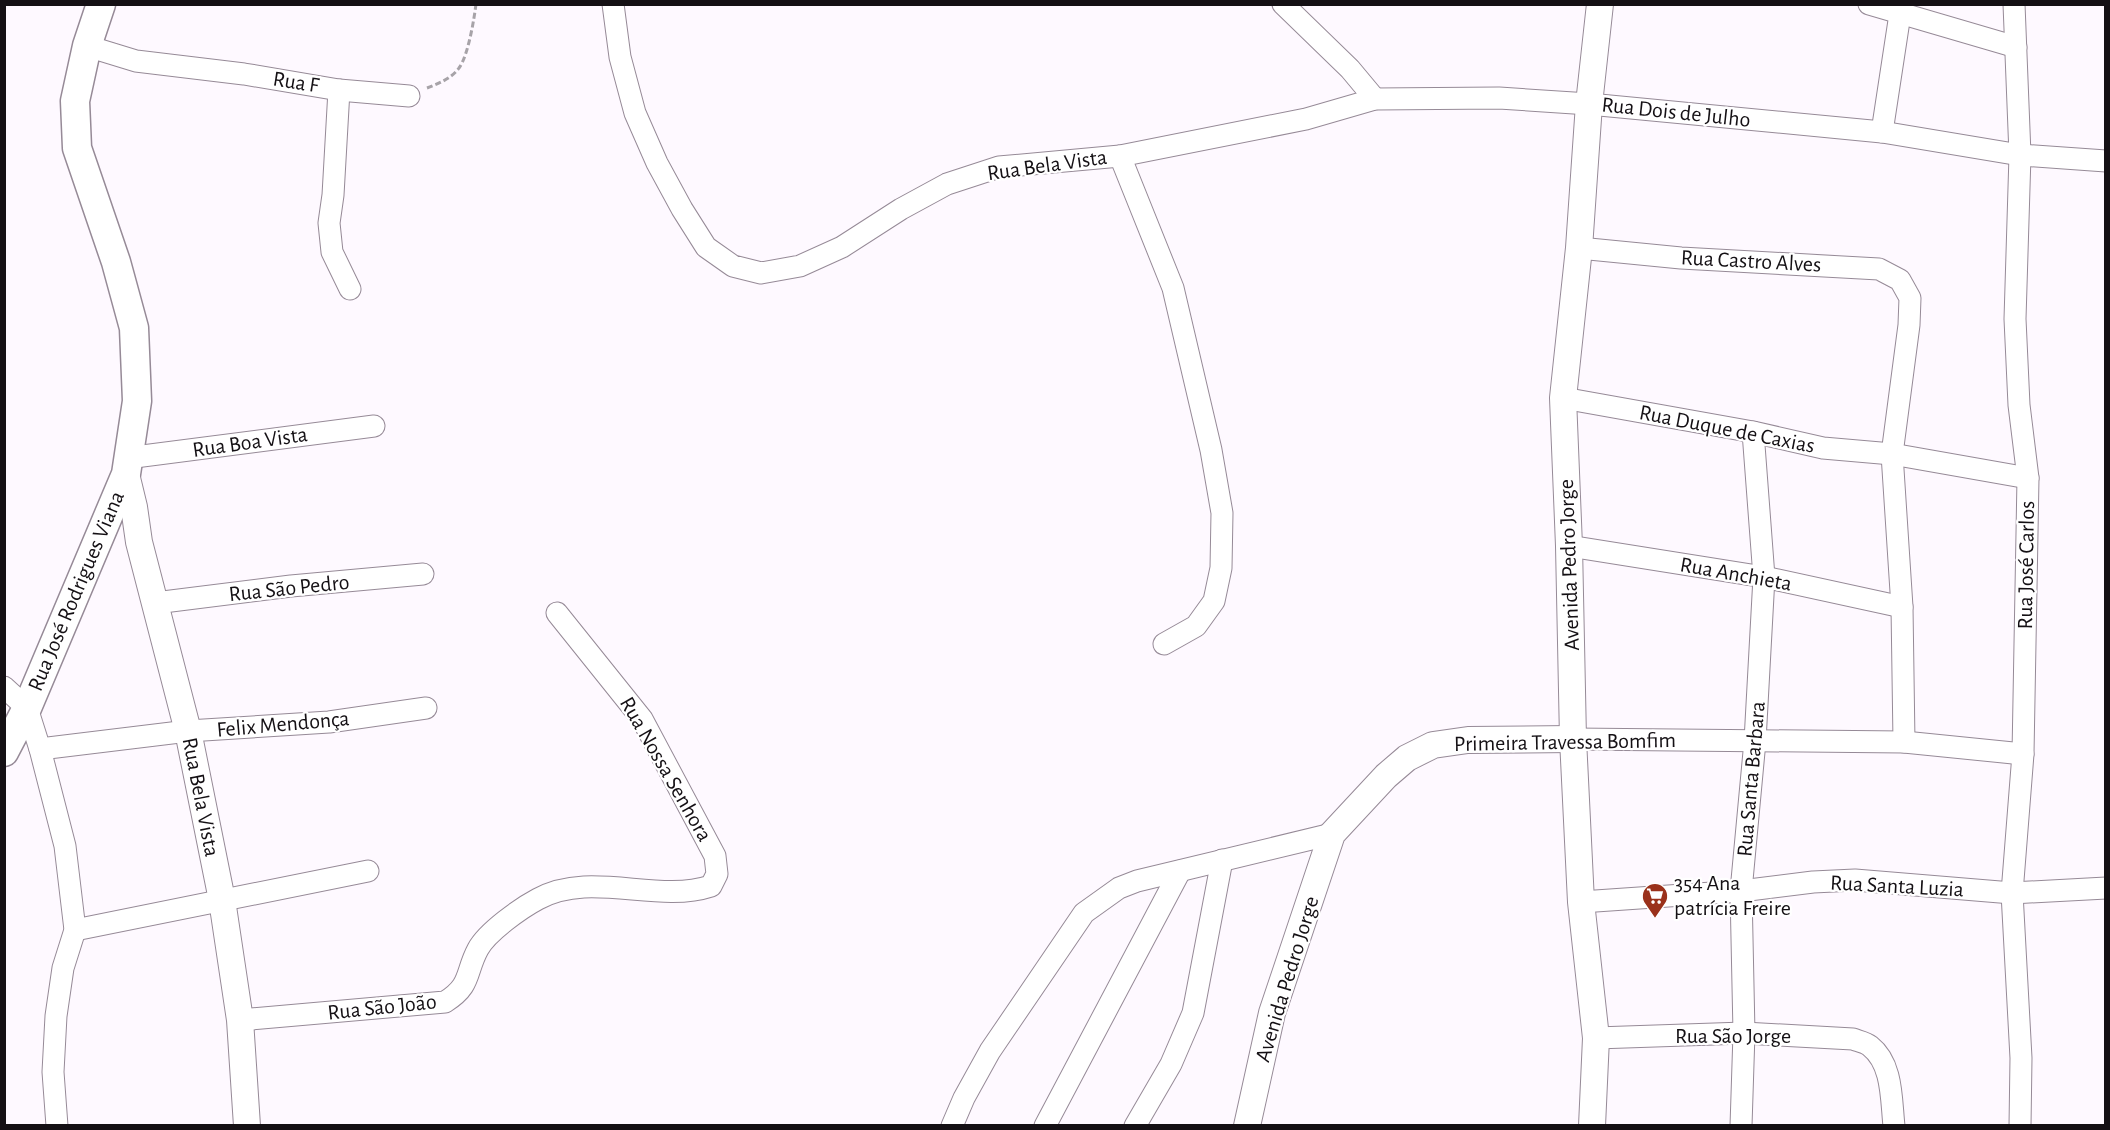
<svg xmlns="http://www.w3.org/2000/svg" width="2110" height="1130" viewBox="0 0 2110 1130" font-family="'Alegreya Sans',sans-serif">
	<style>
		.lines { fill: none; stroke-linecap: round; stroke-linejoin: round }
		.minor-casing { stroke: #968a97; stroke-width: 23 }
		.tertiary-casing { stroke: #968a97; stroke-width: 28 }
		.secondary-casing { stroke: #968a97; stroke-width: 31 }
		.path { stroke: #a7a3a8; stroke-width: 3; stroke-dasharray: 6 3; stroke-linecap: butt }
		.minor { stroke: #fff; stroke-width: 21 }
		.tertiary { stroke: #fff; stroke-width: 26 }
		.secondary { stroke: #fff; stroke-width: 28 }
		.labels { text-anchor: middle; dominant-baseline: central; stroke-width: 4.5; stroke-linejoin: round; paint-order: stroke }
		.street-label { font-size: 22px; fill: #141014; stroke: #fff }
		.poi-label { font-size: 22px; fill: #141014; stroke: #fff; text-anchor: start }
	</style>
	<rect width="100%" height="100%" fill="#fef9ff"/>
	<g class="lines">
		<g class="minor-casing">
			<g id="minor">
				<polyline points="613,4 620,57 635,113 657,163 682,209 706,247 733,266 761,273 800,266 842,247 901,209 947,184 999,167 1120,156 1306,119 1375,99 1499,98 1589,104 1882,132 2020,155 2106,161"/>
				<polyline points="1283,4 1350,69 1375,99"/>
				<polyline points="1869,4 2016,47"/>
				<polyline points="2014,4 2020,155 2015,319 2019,405 2028,478 2023,754 2012,893 2021,1058 2020,1126"/>
				<polyline points="87,46 136,61 244,74 339,90 409,96"/>
				<polyline points="339,90 333,195 329,223 332,252 350,289"/>
				<polyline points="1882,132 1900,14"/>
				<polyline points="1120,156 1173,288 1211,450 1222,513 1221,568 1214,601 1196,626 1164,644"/>
				<polyline points="1579,248 1681,258 1879,269 1900,280 1910,298 1909,325 1892,454 1902,607 1904,742"/>
				<polyline points="1563,398 1753,432 1823,448 1892,454 2028,478"/>
				<polyline points="127,458 374,426"/>
				<polyline points="1569,546 1764,577 1902,607"/>
				<polyline points="155,603 291,586 423,574"/>
				<polyline points="4,687 27,708 40,749 188,731 329,722 426,708"/>
				<polyline points="1573,739 1904,742 2023,754"/>
				<polyline points="40,749 65,846 75,930 63,968 56,1016 53,1072 57,1126"/>
				<polyline points="1581,902 1741,891 1813,882 1855,880 2012,893 2106,888"/>
				<polyline points="75,930 368,871"/>
				<path d="M 240,1020 L 445,1002 C 472,985 465,973 478,949 C 487,932 521,908 538,899 C 591,870 656,904 711,886 L 717,874 L 715,856 L 642,719 L 557,613"/>
				<path d="M 1596,1038 L 1744,1033 L 1853,1039 C 1858,1041 1865,1042 1870,1046 C 1893,1064 1891,1099 1894,1126"/>
				<polyline points="952,1126 964,1098 990,1051 1084,913 1119,888 1137,881 1332,834"/>
				<polyline points="1045,1126 1180,871"/>
				<polyline points="1135,1126 1171,1064 1193,1013 1222,860"/>
				<polyline points="1741,1126 1744,1033 1741,891 1755,741 1764,577 1753,432"/>
			</g>
		</g>
		<g class="tertiary-casing">
			<g id="tertiary">
				<polyline points="126,474 134,507 139,542 188,731 222,900 240,1020 247,1126"/>
				<polyline points="1247,1126 1272,1013 1332,834 1386,776 1407,758 1433,745 1468,740 1573,739"/>
				<polyline points="1592,1126 1596,1038 1581,902 1573,739 1569,546 1563,398 1579,248 1589,104 1600,4"/>
			</g>
		</g>
		<g class="secondary-casing">
			<polyline id="secondary" points="4,752 27,708 126,474 137,401 134,328 116,262 77,148 75,101 87,46 101,4"/>
		</g>
		<path class="path" d="M 427,88 C 438,84 452,78 459,68 C 468,56 474,20 476,4"/>
		<use href="#minor" class="minor"/>
		<use href="#tertiary" class="tertiary"/>
		<use href="#secondary" class="secondary"/>
	</g>
	<defs>
		<g id="supermarket-pin" transform="scale(1.35)"><path d="M0 17L-7.5 6A9.5 9.5 0 1 1 7.5 6Z" fill="#9a311b" stroke="#fff"/><path d="M-6-5.5h2.5l.6 2H6L4.5 2H-2.5L-4.4-4H-6ZM-1.5 3.2a1.3 1.3 0 1 0 .1 0ZM3 3.2a1.3 1.3 0 1 0 .1 0Z" fill="#fff"/></g>
	</defs>
	<g fill-rule="evenodd">
		<use href="#supermarket-pin" x="1655" y="896"/>
	</g>
	<g class="labels">
		<g class="street-label">
			<text transform="translate(296 82) rotate(9)">Rua F</text>
			<text transform="translate(1676 112) rotate(6)">Rua Dois de Julho</text>
			<text transform="translate(1047 165) rotate(-8)">Rua Bela Vista</text>
			<text transform="translate(1751 261) rotate(3)">Rua Castro Alves</text>
			<text transform="translate(1727 429) rotate(11)">Rua Duque de Caxias</text>
			<text transform="translate(250 442) rotate(-8)">Rua Boa Vista</text>
			<text transform="translate(1569 565) rotate(-92)">Avenida Pedro Jorge</text>
			<text transform="translate(2026 565) rotate(-89)">Rua José Carlos</text>
			<text transform="translate(1736 574) rotate(10)">Rua Anchieta</text>
			<text transform="translate(289 588) rotate(-6)">Rua São Pedro</text>
			<text transform="translate(76 591) rotate(-67)">Rua José Rodrigues Viana</text>
			<text transform="translate(283 724) rotate(-5)">Felix Mendonça</text>
			<text transform="translate(1565 742) rotate(-1)">Primeira Travessa Bomfim</text>
			<text transform="translate(666 769) rotate(60)">Rua Nossa Senhora</text>
			<text transform="translate(1751 779) rotate(-85)">Rua Santa Barbara</text>
			<text transform="translate(201 797) rotate(79)">Rua Bela Vista</text>
			<text transform="translate(1897 886) rotate(3)">Rua Santa Luzia</text>
			<text transform="translate(1287 979) rotate(-73)">Avenida Pedro Jorge</text>
			<text transform="translate(382 1007) rotate(-6)">Rua São João</text>
			<text x="1733" y="1036">Rua São Jorge</text>
		</g>
		<g class="poi-label">
			<text x="1674" y="883">354 Ana<tspan x="1674" dy="25">patrícia Freire</tspan></text>
		</g>
	</g>
	<rect width="2110" height="1130" fill="none" stroke="#141014" stroke-width="12"/>
</svg>
